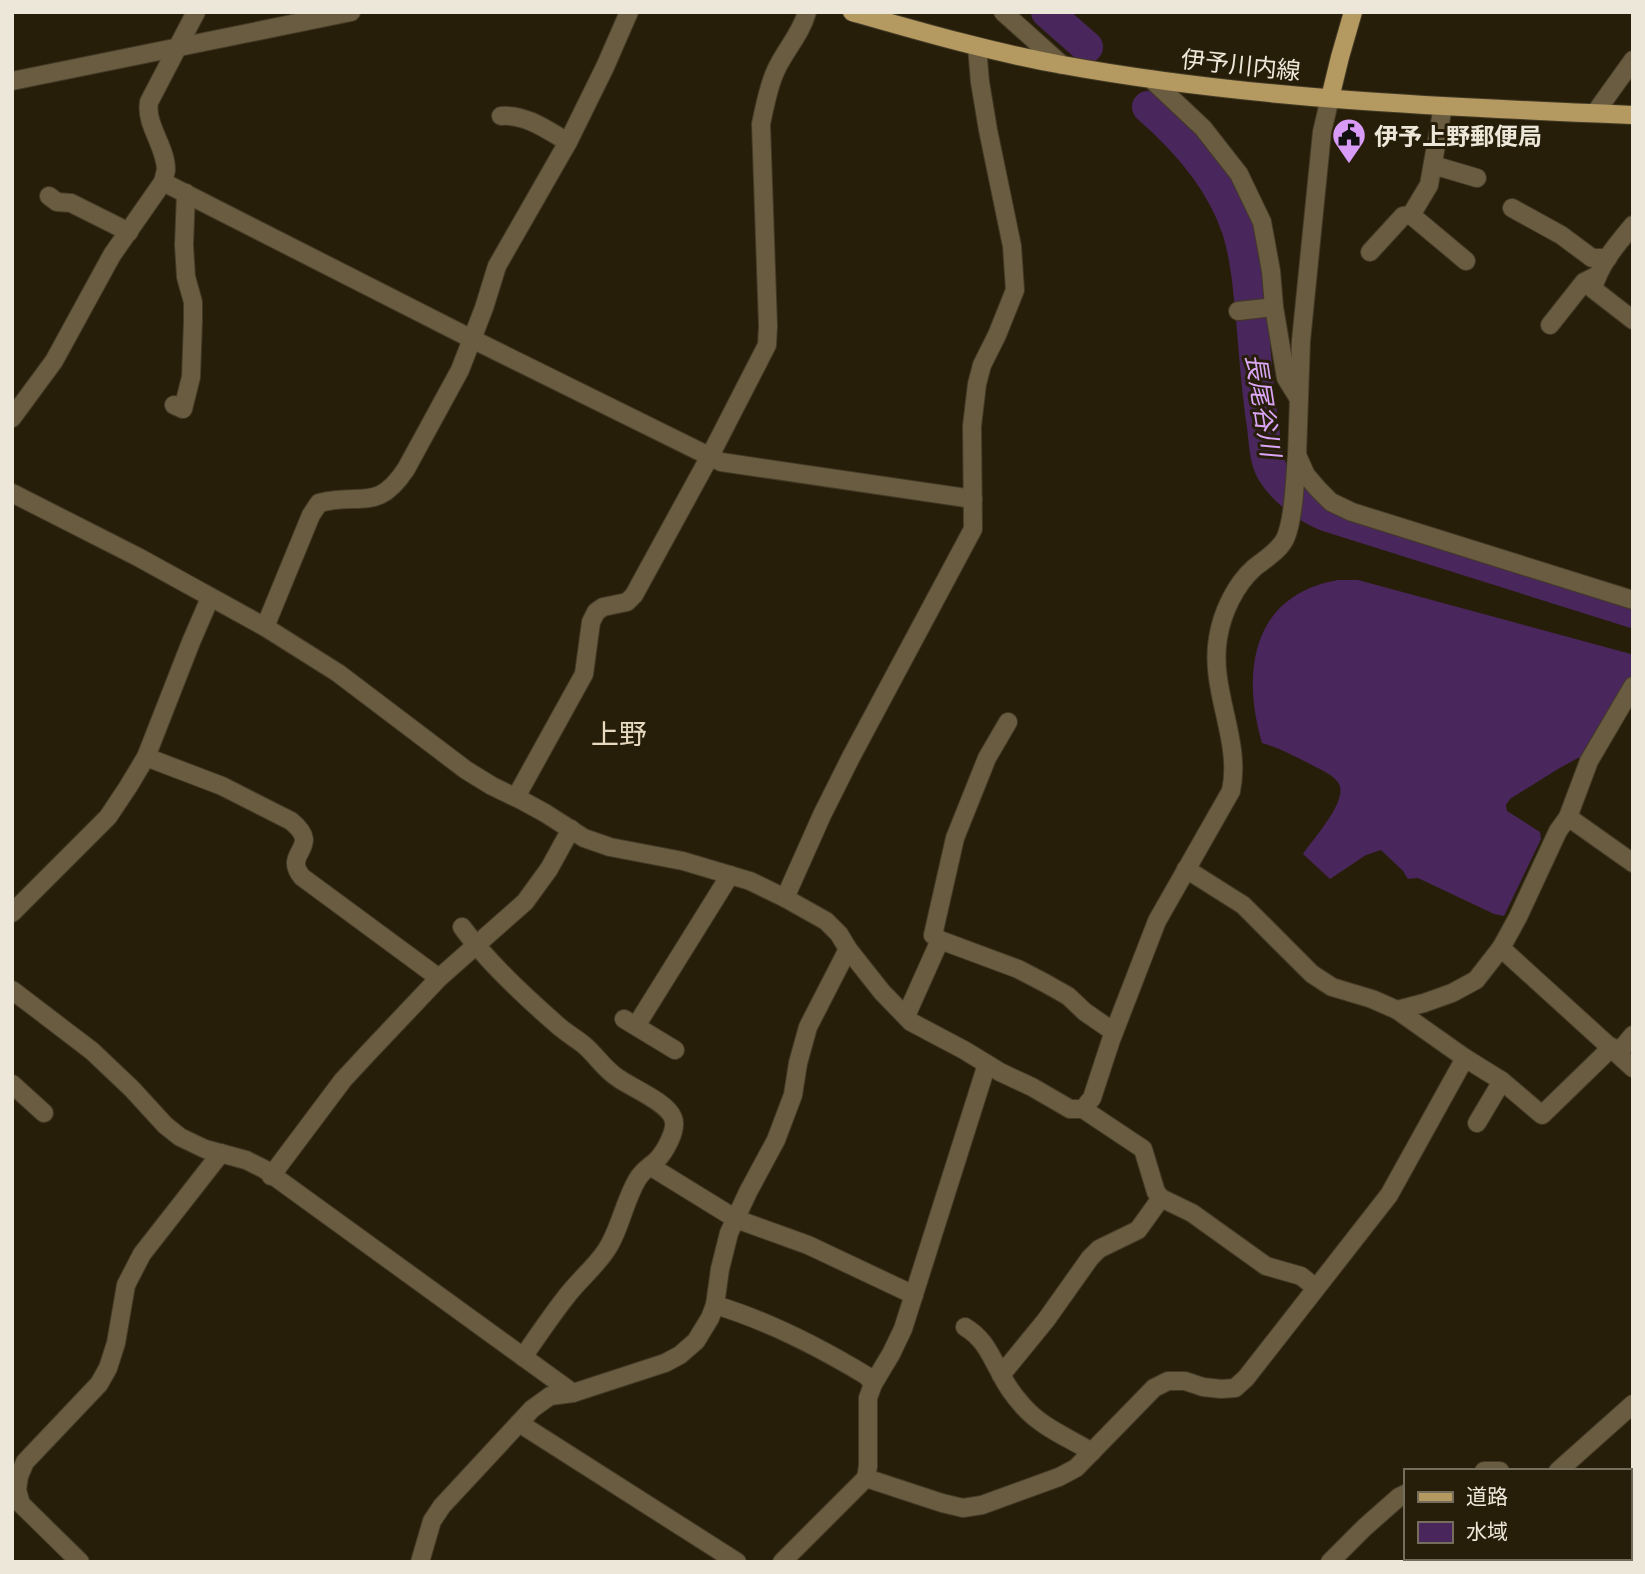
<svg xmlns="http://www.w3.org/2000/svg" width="1645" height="1574" viewBox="0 0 1645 1574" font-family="'Noto Sans','Noto Sans JP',sans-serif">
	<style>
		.water { fill: #49265b }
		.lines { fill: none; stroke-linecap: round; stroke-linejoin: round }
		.river { stroke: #49265b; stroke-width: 32 }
		.minor-casing { stroke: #433a26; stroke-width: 20 }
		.major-casing { stroke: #433a26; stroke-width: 20 }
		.minor { stroke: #695c41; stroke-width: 18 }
		.major { stroke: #b49960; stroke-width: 18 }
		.labels { text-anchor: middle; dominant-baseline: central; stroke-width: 6; stroke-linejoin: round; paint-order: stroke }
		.street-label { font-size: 24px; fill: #ede7da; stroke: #271e09 }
		.poi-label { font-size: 24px; font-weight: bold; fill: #ede7da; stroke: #271e09; text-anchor: start }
		.water-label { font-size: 26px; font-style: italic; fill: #dba5f8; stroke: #271e09 }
		.quarter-label { font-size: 28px; fill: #e7dac1; stroke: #271e09 }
	</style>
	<rect width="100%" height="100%" fill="#271e09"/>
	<path class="water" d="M 1338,580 L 1358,580 L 1631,654 L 1633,650 L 1633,675 L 1613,705 L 1583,759 L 1578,758 L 1558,769 L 1510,799 L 1506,805 L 1507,811 L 1540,832 L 1541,839 L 1504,916 L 1494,914 L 1418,878 L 1408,879 L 1403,871 L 1381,850 L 1366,855 L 1330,879 L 1303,854 C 1313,839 1348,801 1339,784 C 1334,775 1321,770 1312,765 C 1296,757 1280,748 1262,743 C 1241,671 1252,595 1338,580 Z"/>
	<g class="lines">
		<g class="river">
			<polyline points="1047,12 1087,47"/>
			<path d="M 1148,107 C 1186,140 1222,181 1238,230 C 1247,259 1249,289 1252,319 C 1255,353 1257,386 1262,420 C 1265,436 1264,457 1272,471 C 1283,490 1305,506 1325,515 L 1633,612"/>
		</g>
		<g class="minor-casing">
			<g id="minor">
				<polyline points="1003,12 1062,65"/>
				<polyline points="1151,79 1203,128 1239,174 1262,222 1271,271 1274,307 1286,378 1299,399"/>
				<polyline points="12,81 351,12"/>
				<polyline points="1330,98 1322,132 1301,341 1297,455 1306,475 1318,489 1331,502 1352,512 1633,600"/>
				<polyline points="1595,113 1633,60"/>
				<path d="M 501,116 C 526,114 547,130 568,142"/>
				<polyline points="1433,165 1477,178"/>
				<polyline points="163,182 472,339 721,462 973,499"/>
				<polyline points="49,196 57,202 71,203 129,232"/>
				<polyline points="1512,208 1561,235 1592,258 1608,258"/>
				<polyline points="1411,215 1429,185 1443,106"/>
				<path d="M 1633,225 C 1617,244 1599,265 1593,289 L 1633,320"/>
				<polyline points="1370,252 1403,216 1411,215 1466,261"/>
				<polyline points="1238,311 1274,307"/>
				<polyline points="1550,325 1584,282 1596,276"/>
				<polyline points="174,405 183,409 191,377 193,321 193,302 186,277 184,245 186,193"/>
				<path d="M 12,418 L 54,361 L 112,255 L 163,182 C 164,178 165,174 166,170 C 166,146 145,125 149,102 L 196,12"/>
				<path d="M 12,493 L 138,557 L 265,627 L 338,673 L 466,770 L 492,786 L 523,801 L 545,813 L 584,838 L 610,847 L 683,861 L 750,881 L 785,898 L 826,921 L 839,934 L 848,949 L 882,992 L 911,1022 L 964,1050 L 1000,1072 L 1032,1087 L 1070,1109 L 1083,1109 L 1092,1098 L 1111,1040 L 1157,921 L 1231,791 C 1242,740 1209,690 1218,638 C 1222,613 1235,585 1254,568 C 1265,559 1278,552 1285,539 C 1294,520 1295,477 1297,455"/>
				<path d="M 265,627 L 311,515 L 319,503 C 361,492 377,513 406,469 L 460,370 L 484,308 L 497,266 L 568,142 L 605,67 L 629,12"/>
				<polyline points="1633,686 1589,761 1568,817 1558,831 1518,917 1501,948 1633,1068"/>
				<polyline points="1008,722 987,758 955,838 933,935 940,940 1018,969 1045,983 1068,996 1085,1012 1114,1032"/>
				<path d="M 146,757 L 222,786 L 291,821 C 324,848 281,852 302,877 L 439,978"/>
				<path d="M 516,797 L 584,674 L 591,622 L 596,612 L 603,607 L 627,602 L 634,595 L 710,456 L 767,345 L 768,326 L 761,124 C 765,106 768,87 776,70 C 785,50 801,34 807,12"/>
				<polyline points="1568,817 1633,863"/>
				<polyline points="1186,869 1243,905 1312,974 1332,987 1372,999 1397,1010 1424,1003 1452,993 1476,980 1501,948"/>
				<polyline points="785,898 822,815 851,757 973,529 972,426 977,384 982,365 997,335 1015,290 1012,246 988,130 980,82 977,47"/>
				<polyline points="12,913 108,817 128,787 146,757 191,642 210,598"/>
				<path d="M 462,927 C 486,960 522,994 554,1022 C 563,1031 574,1037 584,1045 C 596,1055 604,1069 618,1078 C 632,1088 667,1102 673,1118 C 678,1130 664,1153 656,1161 C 649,1167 642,1171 637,1180 C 624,1202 619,1233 605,1252 C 594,1268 578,1281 566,1297 C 551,1316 537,1337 523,1357"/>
				<polyline points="12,990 92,1051 132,1089 165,1125 180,1137 205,1149 246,1160 264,1169 573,1393"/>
				<polyline points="1397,1010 1465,1058 1502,1081 1542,1115 1612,1047"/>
				<polyline points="906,1016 940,940"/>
				<polyline points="624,1019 675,1050"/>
				<polyline points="636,1026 730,875"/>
				<polyline points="1618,1053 1633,1035"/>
				<polyline points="12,1084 44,1113"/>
				<polyline points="1083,1109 1143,1149 1156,1192 1161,1198 1192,1213 1266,1266 1301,1276 1316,1288"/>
				<polyline points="1477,1123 1502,1081"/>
				<polyline points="650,1166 736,1219 808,1245 914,1295"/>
				<polyline points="271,1176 343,1080 369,1052 439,978 525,902 549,869 571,829"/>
				<path d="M 715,1305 C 769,1321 819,1347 867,1376 L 873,1384"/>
				<path d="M 965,1327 C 985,1339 990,1355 1001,1374 C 1006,1385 1015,1397 1023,1406 C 1041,1427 1069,1438 1092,1452"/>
				<polyline points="1001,1375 1046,1320 1090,1258 1099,1249 1138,1230 1161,1198"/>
				<polyline points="519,1423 737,1562"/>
				<polyline points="1484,1471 1500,1471"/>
				<polyline points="1558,1471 1633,1404"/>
				<polyline points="866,1478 942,1503 963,1508 982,1505 1059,1477 1076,1468 1154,1388 1168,1381 1185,1381 1203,1387 1221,1389 1235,1388 1246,1378 1389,1195 1465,1058"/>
				<polyline points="1629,1552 1633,1557"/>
				<polyline points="80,1562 21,1504 17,1490 19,1476 25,1462 99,1384 108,1368 116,1343 126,1285 142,1254 221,1153"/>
				<polyline points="420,1562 432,1521 442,1506 532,1409 550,1396 573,1393 665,1363 680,1355 696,1341 710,1318 715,1305 720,1269 729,1233 748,1192 776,1140 793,1095 798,1063 808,1027 848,949"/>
				<polyline points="782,1562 866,1478 868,1466 868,1398 873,1384 891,1354 903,1329 987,1064"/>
				<polyline points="1330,1562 1365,1527 1399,1497 1405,1494"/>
			</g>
		</g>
		<g class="major-casing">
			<g id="major">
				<path d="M 852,12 C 922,32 991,52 1063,65 C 1250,99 1442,107 1633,115"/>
				<polyline points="1330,98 1340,57 1353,12"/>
			</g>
		</g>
		<use href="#minor" class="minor"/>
		<use href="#major" class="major"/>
	</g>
	<defs>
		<g id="civic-pin" transform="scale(1.75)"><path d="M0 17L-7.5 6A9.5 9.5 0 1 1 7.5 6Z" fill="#d89bf8" stroke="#271e09"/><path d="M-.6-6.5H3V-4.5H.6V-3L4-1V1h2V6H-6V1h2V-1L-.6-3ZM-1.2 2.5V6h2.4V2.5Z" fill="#111"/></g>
	</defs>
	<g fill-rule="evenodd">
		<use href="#civic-pin" x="1349" y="135"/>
	</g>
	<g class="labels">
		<g class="street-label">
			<text transform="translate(1241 64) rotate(6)">伊予川内線</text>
		</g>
		<g class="poi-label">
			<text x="1374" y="135">伊予上野郵便局</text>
		</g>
		<g class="water-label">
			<text transform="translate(1264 405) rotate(81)">長尾谷川</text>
		</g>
		<g class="quarter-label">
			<text x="619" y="733">上野</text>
		</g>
	</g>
	<rect width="1645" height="1574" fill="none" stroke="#ede7da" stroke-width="28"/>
	<rect x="1404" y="1469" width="228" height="91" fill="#271e09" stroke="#766e5d" stroke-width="2"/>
	<rect x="1418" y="1492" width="35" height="10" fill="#b49960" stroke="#766e5d" stroke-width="2"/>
	<text x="1466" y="1504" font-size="21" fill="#ede7da">道路</text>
	<rect x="1418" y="1522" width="35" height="21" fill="#49265b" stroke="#766e5d" stroke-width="2"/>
	<text x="1466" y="1539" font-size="21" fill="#ede7da">水域</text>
</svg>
